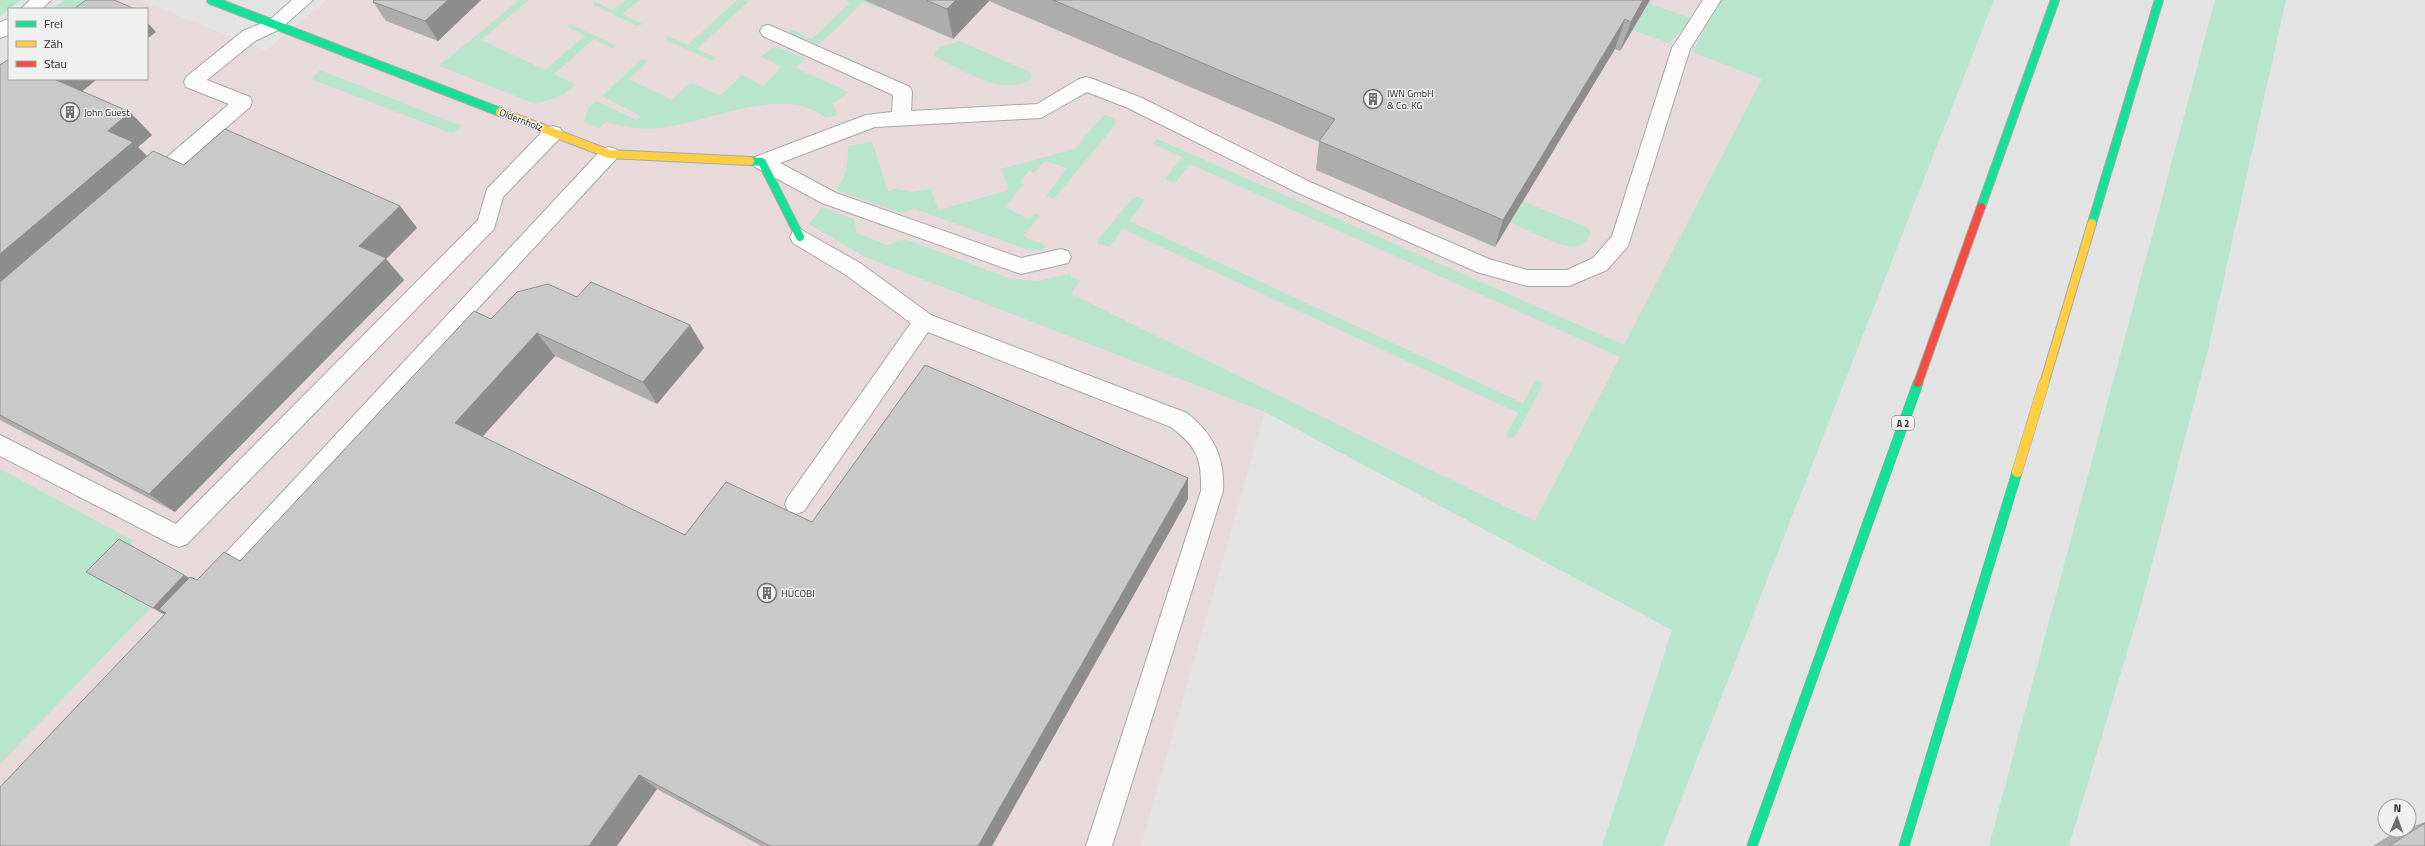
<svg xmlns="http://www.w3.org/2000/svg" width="2425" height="846" viewBox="0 0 2425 846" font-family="'Titillium Web',sans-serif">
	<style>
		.industrial { fill: #e8dada }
		.green { fill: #b8e5cb }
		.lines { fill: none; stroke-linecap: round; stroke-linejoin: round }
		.lane-casing { stroke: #a8a8a9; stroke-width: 2 }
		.street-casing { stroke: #a8a8a9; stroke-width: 2 }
		.fast-far1-casing { stroke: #a8a8a9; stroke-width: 10 }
		.fast-casing { stroke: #a8a8a9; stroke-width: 11 }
		.slow-far1-casing { stroke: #a8a8a9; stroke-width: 10 }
		.slow-casing { stroke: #a8a8a9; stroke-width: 11 }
		.jam-casing { stroke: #a8a8a9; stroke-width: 10 }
		.lane { fill: #fbfbfb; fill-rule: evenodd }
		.street { fill: #fbfbfb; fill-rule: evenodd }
		.fast-far1 { stroke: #16e098; stroke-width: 8 }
		.fast { stroke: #16e098; stroke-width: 10 }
		.slow-far1 { stroke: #ffcf43; stroke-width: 8 }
		.slow { stroke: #ffcf43; stroke-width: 10 }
		.jam { stroke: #f24e42; stroke-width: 8 }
		.wall { fill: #adadad }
		.shaded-wall { fill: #8d8d8d }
		.building { fill: #c9c9c9; stroke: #8d8d8d }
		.labels { text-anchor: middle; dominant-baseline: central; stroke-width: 3; stroke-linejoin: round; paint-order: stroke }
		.shield { fill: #f0f0f1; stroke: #676767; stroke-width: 1 }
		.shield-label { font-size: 9px; font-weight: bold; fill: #2c2c2c }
		.poi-label { font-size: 10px; fill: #2c2c2c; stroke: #f0f0f1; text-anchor: start }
		.street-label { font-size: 10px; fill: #2c2c2c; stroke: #f0f0f1 }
	</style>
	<rect width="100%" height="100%" fill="#e3e3e4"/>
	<polygon class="industrial" points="109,0 140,0 266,51 326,0 1925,0 1673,630 1265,412 1141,846 0,846 0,85 9,79 147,79 147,9 97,9"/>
	<g class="green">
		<polygon points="0,0 21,0 0,16"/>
		<polygon points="65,0 90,0 78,9 52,9"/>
		<polygon points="519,0 529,0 481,40 545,70 585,36 566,26 572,25 615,45 614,49 594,39 554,74 575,84 563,95 536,104 439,66"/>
		<polygon points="626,0 639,0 622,14 643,24 637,26 594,5 594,1 613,11"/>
		<polygon points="737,0 749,1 697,49 717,58 712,61 667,40 667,36 688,45"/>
		<polygon points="845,0 889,0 880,9 863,2 819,45 790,33 790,29 812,39 850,3"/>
		<polygon points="1721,0 1994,0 1663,846 1602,846 1672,630 1265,412 865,257 809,224 822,207 854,219 857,233 887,245 905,239 1011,279 1038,281 1070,274 1072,278 1081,280 1071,294 1535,521 1620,357 1190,164 1174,184 1165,179 1182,157 1153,144 1157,139 1624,345 1762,79 1692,52"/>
		<polygon points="2215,0 2286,0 2208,350 2142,602 2069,846 1989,846"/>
		<polygon points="1649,3 1690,18 1684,28 1669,43 1633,30"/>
		<path d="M 960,41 L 1030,72 L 1032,78 C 1004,99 962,69 935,57 L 934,54 L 939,47 Z"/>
		<path d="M 778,47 L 805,59 L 796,68 L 849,92 L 833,103 L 837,115 L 826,118 C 783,83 709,123 660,128 C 642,130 623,127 606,122 L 599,128 L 584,122 L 588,108 L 596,101 L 637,120 L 641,116 L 602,96 L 643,58 L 648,61 L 629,79 L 672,100 L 691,82 L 720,96 L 742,75 L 763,86 L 782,67 L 761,57 L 772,48 Z"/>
		<polygon points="320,70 461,126 453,134 311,79"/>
		<path d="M 1104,115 L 1114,118 L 1115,125 L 1054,199 L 1046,196 L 1067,168 L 1045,161 L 1034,173 L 1029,171 L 1020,182 L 1024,184 L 1005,207 L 1029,219 L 1035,213 L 1040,216 L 1023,236 L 1046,246 L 1043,250 L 1031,251 L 915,209 L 901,213 L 836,190 C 847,176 848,163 848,146 L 872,142 L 888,191 L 896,189 L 914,192 L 931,189 L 938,210 L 1009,190 L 1001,169 L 1074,149 Z"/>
		<polygon points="1138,197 1145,200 1129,221 1523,403 1536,380 1539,381 1542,386 1515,437 1508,438 1506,436 1518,413 1123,229 1109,247 1098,244 1098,240 1132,199"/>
		<path d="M 1523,201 L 1588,228 L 1591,234 C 1587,239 1585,244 1578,246 C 1563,250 1525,228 1510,222 Z"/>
		<polygon points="0,469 132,540 131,547 99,579 150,608 0,764"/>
	</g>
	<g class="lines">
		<g class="lane-casing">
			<g id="lane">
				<polygon points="1703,0 1721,0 1690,49 1628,246 1607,270 1569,286 1527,286 1477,272 1296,192 1128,108 1087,92 1041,118 875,127 780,163 836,193 1021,258 1061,249 1068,251 1071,257 1068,263 1021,274 822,203 755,167 752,162 755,157 866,115 892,112 893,95 763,36 760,31 763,26 769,25 910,87 912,92 911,111 1037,104 1079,79 1086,77 1093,79 1142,98 1310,182 1489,259 1527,270 1567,270 1593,258 1612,236 1672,48"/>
				<polygon points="274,18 280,19 283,24 280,29 255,41 207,80 250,97 252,102 250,107 159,186 152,189 145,186 142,181 145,176 229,104 186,87 184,82 186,77 243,31"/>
				<polygon points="553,126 560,128 563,133 560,138 503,197 494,229 187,544 179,547 171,544 0,456 0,435 176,524 478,220 487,189 546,128"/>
				<polygon points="609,147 616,149 619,154 616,159 396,397 223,589 215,592 207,589 203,581 207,573 602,149"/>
				<path d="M 800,229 L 860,263 L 931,315 L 1187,413 C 1213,434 1225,457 1223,491 L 1112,846 L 1086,846 L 1201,491 C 1202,458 1197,447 1171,427 L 928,332 L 804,511 L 796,514 L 788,511 L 785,504 L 788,497 L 911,323 L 846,275 L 793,243 L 790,237 L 793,231 Z"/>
			</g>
		</g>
		<g class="street-casing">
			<g id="street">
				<polygon points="30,0 51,0 42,9 21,9"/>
				<polygon points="292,0 313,0 280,29 274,30 268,29 265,24"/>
				<polygon points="9,19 9,35 0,38 0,22"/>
			</g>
		</g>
		<g class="fast-far1-casing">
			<g id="fast-far1">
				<polyline points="211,0 500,112"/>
				<polyline points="750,161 762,162 800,237"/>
				<polyline points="1981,207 2055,0"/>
				<polyline points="2092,223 2159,0"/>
			</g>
		</g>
		<g class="fast-casing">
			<g id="fast">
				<polyline points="1752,846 1918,383"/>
				<polyline points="1904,846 2017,472"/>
			</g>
		</g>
		<g class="slow-far1-casing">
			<g id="slow-far1">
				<polyline points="500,112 609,154 750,161"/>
				<polyline points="2044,384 2092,223"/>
			</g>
		</g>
		<g class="slow-casing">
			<polyline id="slow" points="2017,472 2044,383"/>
		</g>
		<g class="jam-casing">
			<polyline id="jam" points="1918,383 1981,207"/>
		</g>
		<use href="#lane" class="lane"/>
		<use href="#street" class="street"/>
		<use href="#fast-far1" class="fast-far1"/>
		<use href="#fast" class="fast"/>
		<use href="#slow-far1" class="slow-far1"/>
		<use href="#slow" class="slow"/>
		<use href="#jam" class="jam"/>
	</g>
	<g class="wall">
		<polygon points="374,0 481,0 438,41 386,21 373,2"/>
		<polygon points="864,0 1650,0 1620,51 1615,49 1495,247 1316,170 1319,142 989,1 953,39"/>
		<polygon points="0,65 9,79 97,79 82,91 152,135 138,147 147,156 184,165 400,206 417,228 386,259 404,280 175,512 0,420"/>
		<polygon points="577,297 690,325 704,348 657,404 555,356 482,437 685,535 812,522 1188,478 1188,499 992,846 761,846 657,789 164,614 98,579 86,572 189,578 197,580 240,561 491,319"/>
		<polygon points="2425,822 2425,846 2373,846 2392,834 2403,830 2409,830 2409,828"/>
	</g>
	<g class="shaded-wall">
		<polygon points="448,0 481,0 438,41 425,21"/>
		<polygon points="956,0 989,0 989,1 953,39 947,9"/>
		<polygon points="1643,0 1650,0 1620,51 1631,22"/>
		<polygon points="1625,19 1615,49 1495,247 1503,220"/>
		<polygon points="147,22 156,32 147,39"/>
		<polygon points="51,79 97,79 72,100"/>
		<polygon points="130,112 152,135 138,147 156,165 0,298 0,254 108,131"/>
		<polygon points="400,206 417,228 386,259 404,280 175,512 149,494 359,246"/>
		<polygon points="690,325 704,348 657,404 643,382"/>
		<polygon points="537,333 555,356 475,445 455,423"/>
		<polygon points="1188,478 1188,499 992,846 978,846"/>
		<polygon points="184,575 196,582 159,609 166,613 165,615 153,608"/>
		<polygon points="639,775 657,789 617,846 589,846"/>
	</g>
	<g class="building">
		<polygon points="86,0 114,0 135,9 74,9"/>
		<polygon points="374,0 448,0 425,21 373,2"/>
		<polygon points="926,0 956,0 947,9"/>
		<polygon points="1053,0 1643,0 1631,22 1625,19 1503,220 1319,141 1335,119"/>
		<polygon points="9,59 9,79 54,79 130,112 108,131 133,142 0,254 0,65"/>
		<polygon points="225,129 400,206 359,246 386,258 149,494 0,415 0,282 153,151 184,165"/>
		<polygon points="591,282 690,325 643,382 537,333 455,423 685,535 726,482 812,522 925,365 1188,478 978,846 770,846 639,775 589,846 0,846 0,787 166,613 159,609 190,577 197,580 224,552 240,561 474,311 491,319 517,292 548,284 577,297"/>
		<polygon points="119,539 184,575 153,608 86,572"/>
		<polygon points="2425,823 2425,846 2389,846"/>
	</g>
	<defs>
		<g id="building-ring" transform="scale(1)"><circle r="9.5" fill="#f0f0f1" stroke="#6c6c6c" stroke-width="1.5"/><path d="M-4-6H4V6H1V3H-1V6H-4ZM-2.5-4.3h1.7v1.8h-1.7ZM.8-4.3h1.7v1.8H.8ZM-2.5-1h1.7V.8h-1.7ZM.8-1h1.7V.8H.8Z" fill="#6c6c6c"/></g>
	</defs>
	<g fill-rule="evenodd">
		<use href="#building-ring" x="1373" y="99"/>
		<use href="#building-ring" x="70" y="112"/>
		<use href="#building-ring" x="767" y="593"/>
	</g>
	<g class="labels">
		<rect class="shield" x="1892" y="416" width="22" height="14" rx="3"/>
		<g class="shield-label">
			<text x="1903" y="423">A 2</text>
		</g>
		<g class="poi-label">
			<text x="1387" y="93">IWN GmbH<tspan x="1387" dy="12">&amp; Co. KG</tspan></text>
			<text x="84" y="112">John Guest</text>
			<text x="781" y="593">HÜCOBI</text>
		</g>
		<g class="street-label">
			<text transform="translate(521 120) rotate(21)">Oldernholz</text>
		</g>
	</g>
	<rect x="8" y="8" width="140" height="72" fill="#f0f0f1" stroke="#a2a2a2"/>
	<rect x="16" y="21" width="20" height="6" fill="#16e098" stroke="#a2a2a2"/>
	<text x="44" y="28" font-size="12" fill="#2c2c2c">Frei</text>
	<rect x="16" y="41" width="20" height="6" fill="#ffcf43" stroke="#a2a2a2"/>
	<text x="44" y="48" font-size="12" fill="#2c2c2c">Zäh</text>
	<rect x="16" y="61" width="20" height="6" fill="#f24e42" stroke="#a2a2a2"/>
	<text x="44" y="68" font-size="12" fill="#2c2c2c">Stau</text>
	<g transform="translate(2397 818) rotate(2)"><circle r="19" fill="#f0f0f1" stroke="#a2a2a2"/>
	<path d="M0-3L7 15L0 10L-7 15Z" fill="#6c6c6c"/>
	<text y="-6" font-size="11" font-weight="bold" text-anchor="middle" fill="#2c2c2c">N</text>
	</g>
</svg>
